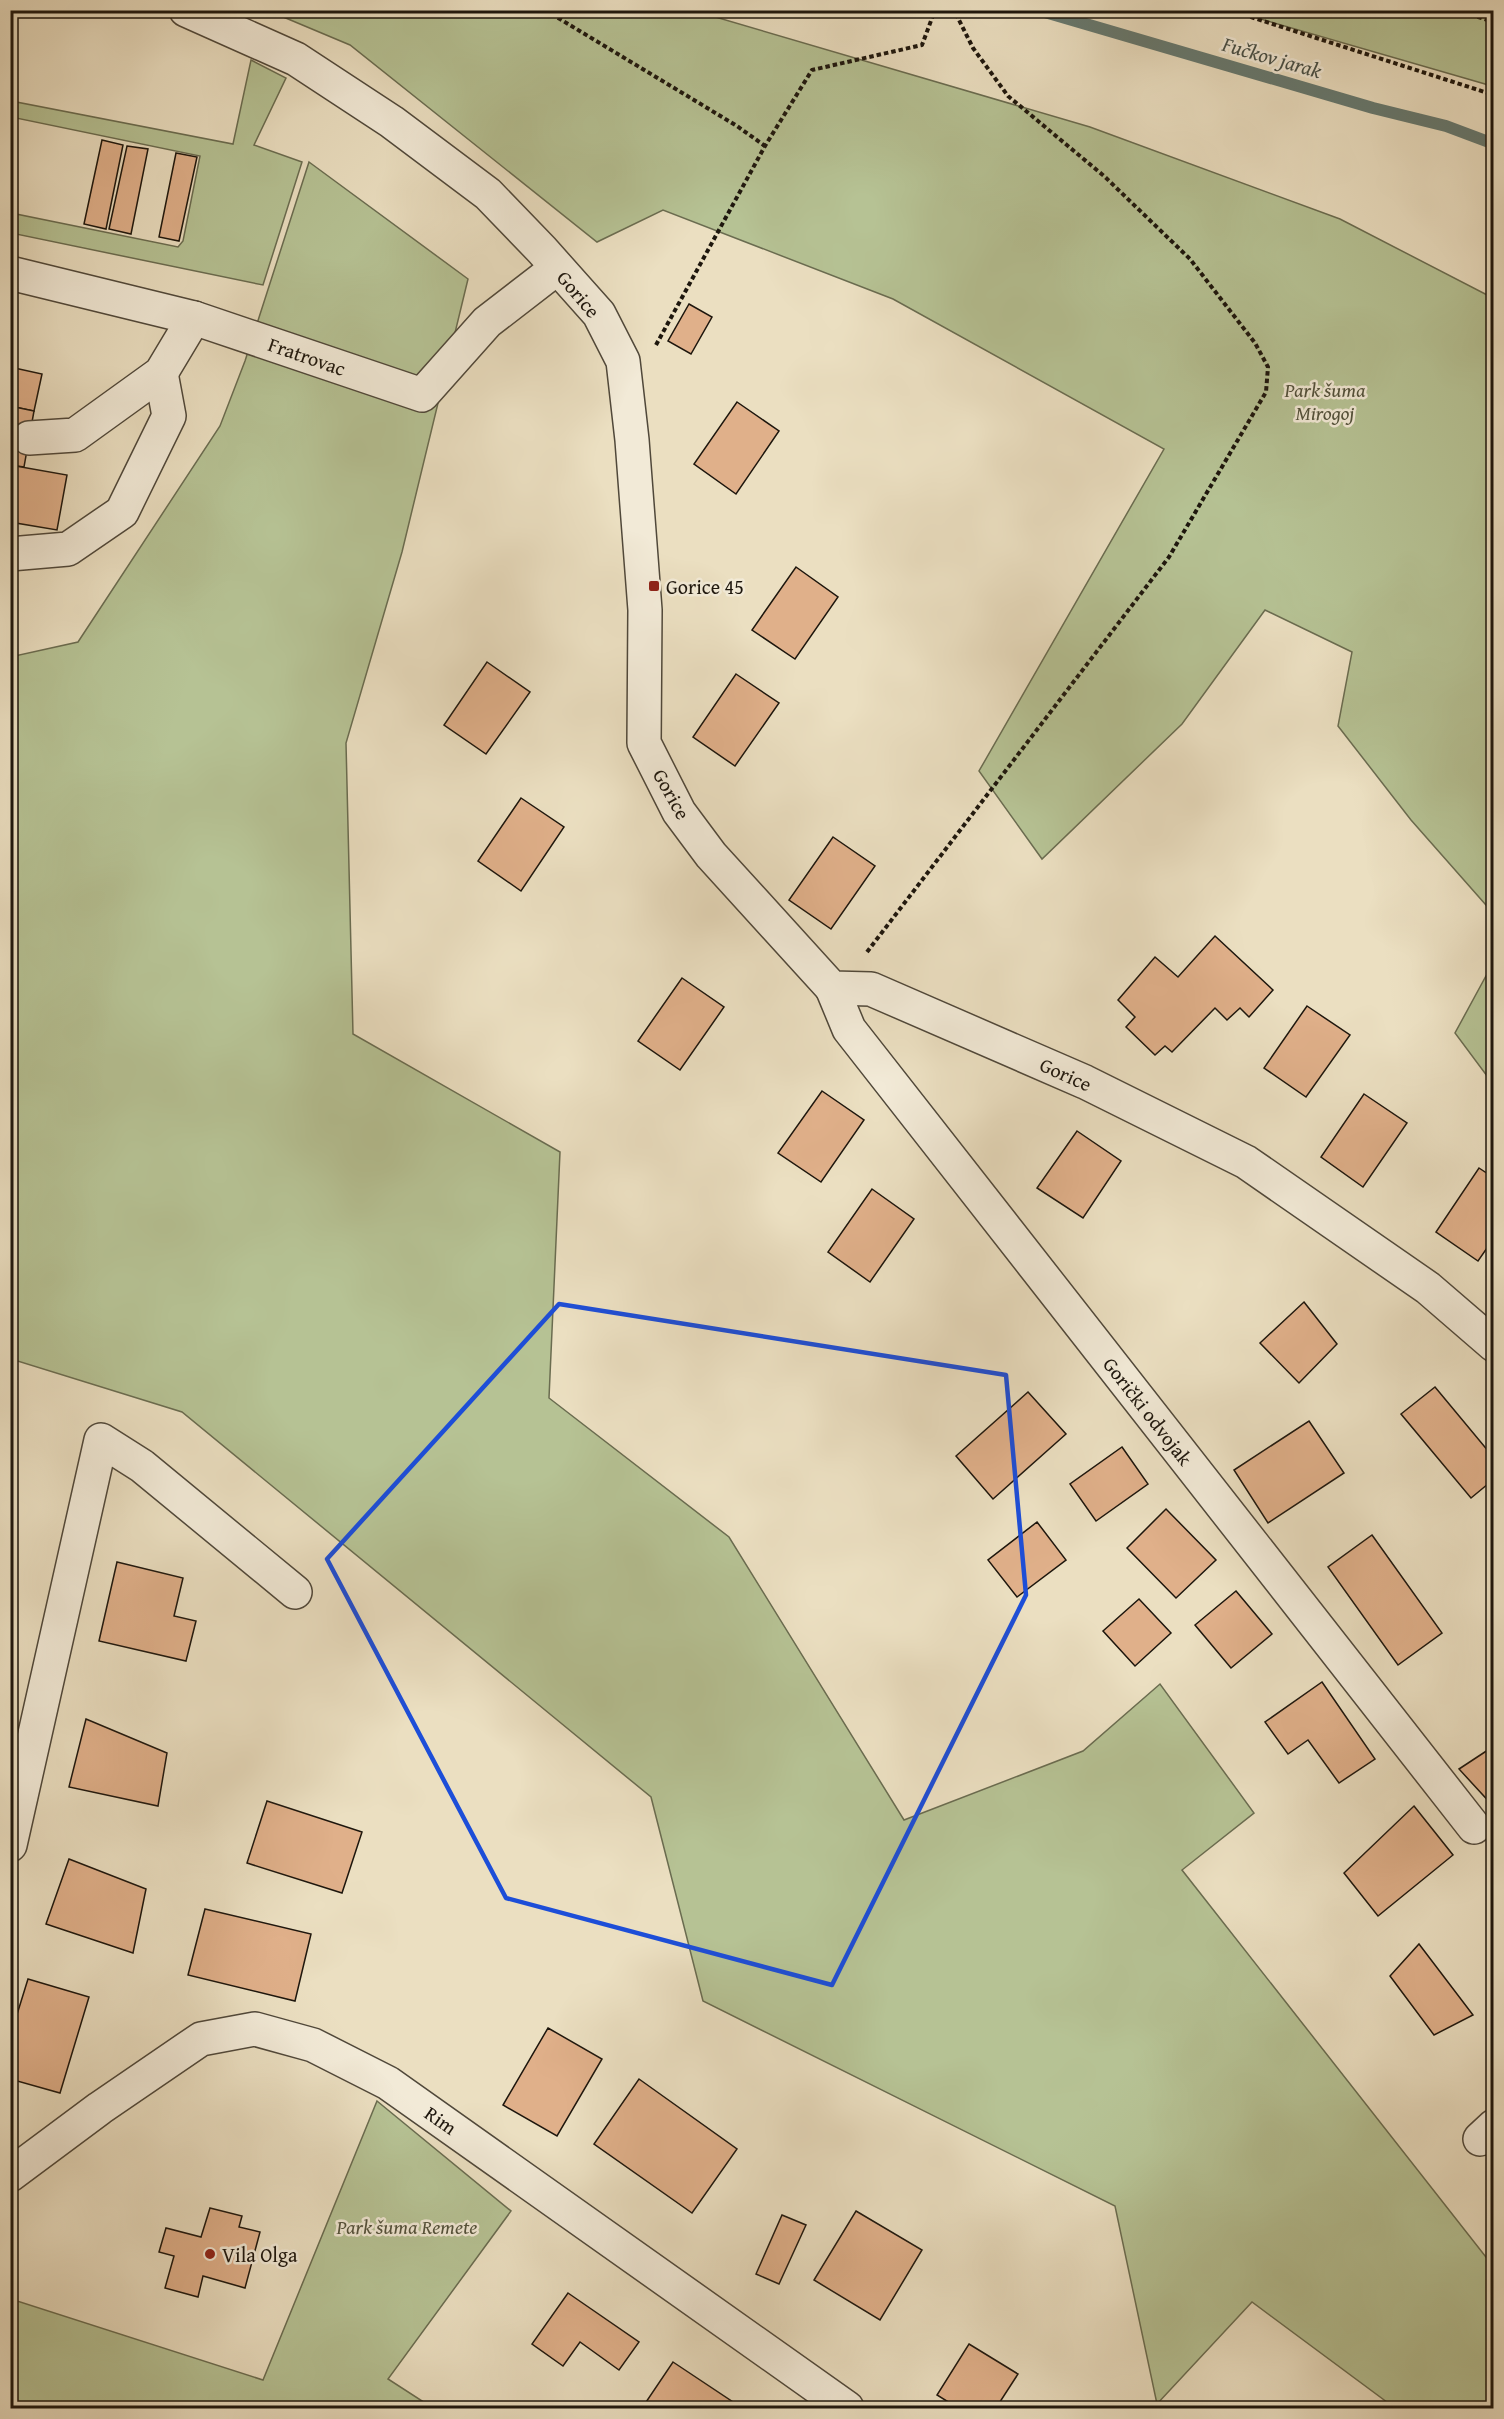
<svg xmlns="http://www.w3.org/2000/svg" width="1504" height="2419" viewBox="0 0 1504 2419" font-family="'Gentium Book Plus',serif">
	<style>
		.green { fill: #b6c294; stroke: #6a6c50; stroke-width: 1.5 }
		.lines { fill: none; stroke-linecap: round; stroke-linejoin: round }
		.stream { stroke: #677a71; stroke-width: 12 }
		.building { fill: #e0b08a; stroke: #1d160d; stroke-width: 1.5 }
		.minor-casing { stroke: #50483a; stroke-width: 36 }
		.path { stroke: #1d160d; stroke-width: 4; stroke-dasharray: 4.5 3; stroke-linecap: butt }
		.minor { stroke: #f2ead7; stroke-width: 33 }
		.marked { fill: none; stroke: #1d4ed8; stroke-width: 4.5; stroke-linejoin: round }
		.poi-dot { fill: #8f2418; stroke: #f2ead7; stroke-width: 2 }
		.labels { text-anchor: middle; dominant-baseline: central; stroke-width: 5; stroke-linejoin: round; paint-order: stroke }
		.street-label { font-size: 20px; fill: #1d160d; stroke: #f2ead7 }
		.park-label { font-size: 20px; font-style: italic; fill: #53523c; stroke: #f2ead7 }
		.poi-label { font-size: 20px; fill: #1d160d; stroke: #f2ead7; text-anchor: start }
		.water-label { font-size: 21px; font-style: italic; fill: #485047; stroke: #f2ead7 }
	</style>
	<rect width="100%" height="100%" fill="#ebdfc1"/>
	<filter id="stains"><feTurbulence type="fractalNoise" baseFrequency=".00333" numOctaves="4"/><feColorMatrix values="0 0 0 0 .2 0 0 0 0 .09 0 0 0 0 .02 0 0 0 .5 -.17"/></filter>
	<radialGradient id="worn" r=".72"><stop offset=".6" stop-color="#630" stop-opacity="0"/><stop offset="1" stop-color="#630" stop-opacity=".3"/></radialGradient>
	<g class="green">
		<polygon points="269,11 695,11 1090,127 1340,219 1493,298 1493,913 1411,820 1338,726 1352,652 1265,610 1182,724 1042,859 979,771 1164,449 893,299 663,210 597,242 350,45"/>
		<polygon points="1233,11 1493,11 1493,88 1485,84"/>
		<polygon points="251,60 286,78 254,145 302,162 263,285 11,233 11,213 178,247 183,241 200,156 11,117 11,101 233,144"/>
		<polygon points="309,162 468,279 402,552 346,743 353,1034 560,1152 549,1398 729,1537 904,1820 1083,1751 1160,1684 1254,1813 1182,1870 1493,2266 1493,2408 1395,2408 1252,2302 1157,2404 1115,2206 703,2001 651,1797 182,1412 11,1359 10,657 78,642 220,426 245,361"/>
		<polygon points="1493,963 1493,1084 1455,1033"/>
		<polygon points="377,2101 511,2211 388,2379 433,2408 11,2408 11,2299 263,2380"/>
	</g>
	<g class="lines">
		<polyline class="stream" points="1038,10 1373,108 1446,126 1494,144"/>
	</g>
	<g class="building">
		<polygon points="102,140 123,145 106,229 84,224"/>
		<polygon points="127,146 148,149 131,234 109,229"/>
		<polygon points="176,153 197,157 179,241 159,237"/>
		<polygon points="689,304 712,317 691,354 668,341"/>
		<polygon points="10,367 42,374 34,411 10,406"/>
		<polygon points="737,402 779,431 736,494 694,464"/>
		<polygon points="10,406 34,411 24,467 10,465"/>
		<polygon points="10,465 67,475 57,530 10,522"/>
		<polygon points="796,567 838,597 795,659 752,630"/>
		<polygon points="487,662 530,692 486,754 444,725"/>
		<polygon points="736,674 779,703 735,766 693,737"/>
		<polygon points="521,798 564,827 521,891 478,861"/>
		<polygon points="833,837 875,866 831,929 789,900"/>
		<polygon points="1215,936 1273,990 1249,1017 1240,1008 1227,1020 1215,1008 1172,1052 1165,1046 1155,1055 1126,1027 1135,1017 1118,1000 1155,957 1178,977"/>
		<polygon points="682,978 724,1007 680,1070 638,1041"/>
		<polygon points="1307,1006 1350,1035 1306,1097 1264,1068"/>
		<polygon points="822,1091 864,1120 821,1182 778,1153"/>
		<polygon points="1364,1094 1407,1123 1363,1187 1321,1157"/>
		<polygon points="1077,1131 1121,1161 1083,1218 1037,1188"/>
		<polygon points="1479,1168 1494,1178 1494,1238 1478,1261 1436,1232"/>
		<polygon points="872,1189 914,1219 870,1282 828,1252"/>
		<polygon points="1304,1302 1337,1344 1299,1383 1260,1343"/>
		<polygon points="1435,1387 1494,1458 1494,1479 1471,1498 1401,1414"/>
		<polygon points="1028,1392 1066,1434 993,1499 956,1456"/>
		<polygon points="1309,1421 1344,1473 1268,1523 1234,1470"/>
		<polygon points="1122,1447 1148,1484 1096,1521 1070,1484"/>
		<polygon points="1166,1509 1216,1560 1176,1598 1127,1548"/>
		<polygon points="1037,1522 1066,1560 1017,1597 988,1560"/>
		<polygon points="1372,1535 1442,1633 1398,1665 1328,1567"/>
		<polygon points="117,1562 183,1578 174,1616 196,1621 186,1661 99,1641"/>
		<polygon points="1236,1591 1272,1634 1231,1668 1195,1625"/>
		<polygon points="1139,1599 1171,1633 1135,1666 1103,1631"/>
		<polygon points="1322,1682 1375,1759 1339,1783 1308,1740 1288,1754 1265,1722"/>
		<polygon points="86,1719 167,1753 158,1806 69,1787"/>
		<polygon points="1494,1746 1494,1807 1459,1769"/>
		<polygon points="267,1801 362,1832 342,1893 247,1863"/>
		<polygon points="1414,1806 1453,1855 1378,1916 1344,1873"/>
		<polygon points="69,1859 146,1889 133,1953 46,1924"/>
		<polygon points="205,1909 311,1934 295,2001 188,1975"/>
		<polygon points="1419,1944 1473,2015 1434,2035 1390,1976"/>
		<polygon points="28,1979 89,1997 60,2093 10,2079 10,2037"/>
		<polygon points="548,2028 602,2059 557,2136 503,2105"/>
		<polygon points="639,2079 737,2149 692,2213 594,2144"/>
		<polygon points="210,2208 242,2216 239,2227 260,2232 245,2288 203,2276 198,2297 165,2288 174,2256 159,2252 166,2228 201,2237"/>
		<polygon points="856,2211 922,2250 880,2320 814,2280"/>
		<polygon points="782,2215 806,2225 779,2284 756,2274"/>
		<polygon points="568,2293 639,2342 619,2370 580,2342 563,2366 532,2344"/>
		<polygon points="969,2344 1018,2374 996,2408 958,2408 937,2395"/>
		<polygon points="673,2362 733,2402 729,2408 642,2408"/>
	</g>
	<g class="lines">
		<g class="minor-casing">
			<g id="minor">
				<polyline points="186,10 296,59 392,122 488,194 542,250 599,314 623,361 632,440 645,610 644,743 679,812 711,855 832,988 871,989 1085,1082 1246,1162 1428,1288 1494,1345"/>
				<polyline points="10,273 194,318 422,395 487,322 557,268"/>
				<polyline points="29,438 75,435 161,373 194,318"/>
				<polyline points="10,554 68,549 122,512 169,416 161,373"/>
				<polyline points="832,988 849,1029 1474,1827"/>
				<polyline points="10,1845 101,1440 142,1466 295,1592"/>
				<polyline points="1480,2139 1494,2126"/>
				<polyline points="10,2175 100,2108 201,2039 255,2029 313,2045 388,2083 847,2408"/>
			</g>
		</g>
		<g class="path">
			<polyline points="545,10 737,126 765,146"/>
			<polyline points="1229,10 1494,95"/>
			<polyline points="1456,10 1494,22"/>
			<polyline points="656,345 765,146 812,70 922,45 935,10"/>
			<polyline points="867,952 1169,557 1266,392 1268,367 1255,343 1190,259 1104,176 1008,96 973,48 954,10"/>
		</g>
		<use href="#minor" class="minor"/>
	</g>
	<path class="marked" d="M 559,1304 L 1006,1375 L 1026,1595 L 832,1985 L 506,1898 L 327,1559 Z"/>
	<g class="poi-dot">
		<rect x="648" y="580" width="12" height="12" rx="3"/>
		<circle cx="210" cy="2254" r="6"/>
	</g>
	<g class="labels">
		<g class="street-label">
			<text transform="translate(579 294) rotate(50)">Gorice</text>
			<text transform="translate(307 356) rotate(19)">Fratrovac</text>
			<text transform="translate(672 794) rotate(61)">Gorice</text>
			<text transform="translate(1066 1074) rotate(24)">Gorice</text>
			<text transform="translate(1148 1411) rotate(52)">Gorički odvojak</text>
			<text transform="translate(441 2120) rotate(35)">Rim</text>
		</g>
		<g class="park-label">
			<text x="1325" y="389">Park šuma<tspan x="1325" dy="23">Mirogoj</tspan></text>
			<text x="407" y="2226">Park šuma Remete</text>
		</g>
		<g class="poi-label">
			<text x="666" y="586">Gorice 45</text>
			<text x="222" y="2254">Vila Olga</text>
		</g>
		<g class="water-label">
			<text transform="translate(1272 57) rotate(16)">Fučkov jarak</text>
		</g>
	</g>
	<rect width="1504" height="2419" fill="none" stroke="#ebdfc1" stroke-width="36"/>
	<rect x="12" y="12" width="1480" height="2395" fill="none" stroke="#1d160d" stroke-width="3"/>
	<rect x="18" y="18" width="1468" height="2383" fill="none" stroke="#1d160d" stroke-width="1.5"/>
	<rect width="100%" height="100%" filter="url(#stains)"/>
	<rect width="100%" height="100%" fill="url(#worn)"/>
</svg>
